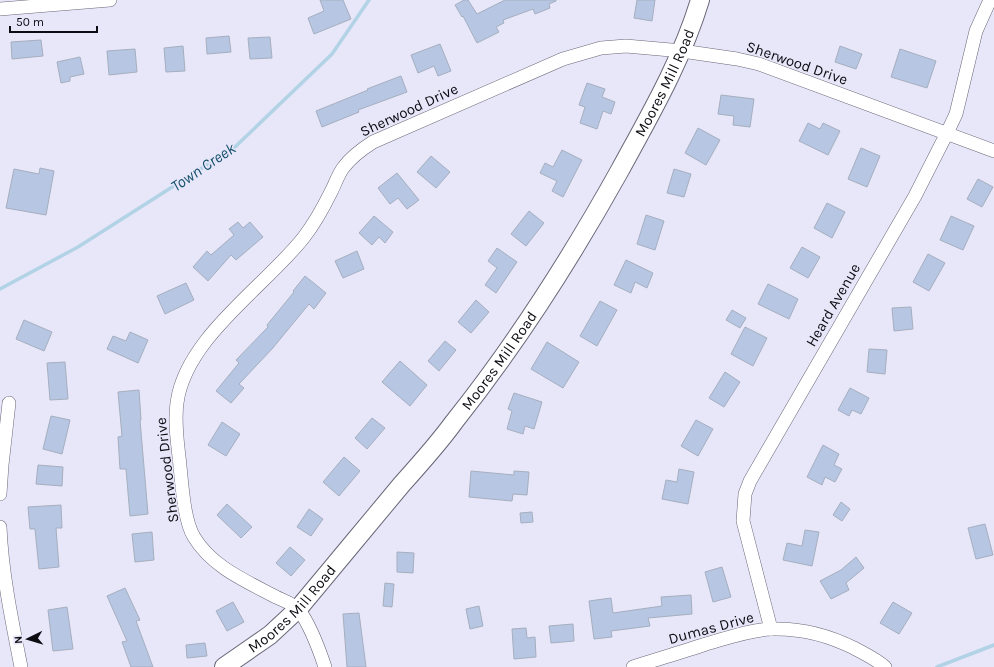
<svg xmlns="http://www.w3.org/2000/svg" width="994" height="667" viewBox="0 0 994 667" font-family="Karla,sans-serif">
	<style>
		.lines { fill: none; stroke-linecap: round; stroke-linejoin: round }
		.stream { stroke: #b2d3e5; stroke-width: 3.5 }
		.building { fill: #b6c6e3; stroke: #a5afbf }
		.street-casing { stroke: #696777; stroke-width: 14 }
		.secondary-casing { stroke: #696777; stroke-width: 20 }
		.street { stroke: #fff; stroke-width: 13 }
		.secondary { stroke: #fff; stroke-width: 18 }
		.labels { text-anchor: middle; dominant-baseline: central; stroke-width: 3; stroke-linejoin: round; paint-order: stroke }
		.street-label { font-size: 15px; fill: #0c0b11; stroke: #e8e6f9 }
		.water-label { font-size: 16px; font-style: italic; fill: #13506b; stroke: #e8e6f9 }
	</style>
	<rect width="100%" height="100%" fill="#e8e6f9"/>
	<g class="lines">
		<g class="stream">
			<polyline points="0,289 78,247 235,147 332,54 369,0"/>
			<polyline points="937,667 994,645"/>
		</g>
	</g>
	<g class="building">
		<polygon points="320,0 343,0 351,19 314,34 308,18 324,11"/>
		<polygon points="464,0 468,0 477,14 505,0 556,0 556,1 549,4 550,8 535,14 533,9 503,20 504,23 496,27 499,32 477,43 463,16 462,17 455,5"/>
		<polygon points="637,0 655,0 652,21 634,18"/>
		<polygon points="229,36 231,52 207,54 206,38"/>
		<polygon points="270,37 272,58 250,59 248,38"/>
		<polygon points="41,40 43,56 12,59 11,42"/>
		<polygon points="440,44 451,71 438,76 434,66 418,73 411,55"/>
		<polygon points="183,46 185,71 166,72 164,48"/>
		<polygon points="840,46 862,54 856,69 835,62"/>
		<polygon points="135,49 137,72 109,75 107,51"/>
		<polygon points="900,49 936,61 927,88 891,77"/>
		<polygon points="80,57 84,74 70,77 70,81 61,83 57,62"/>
		<polygon points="401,76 407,92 358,110 359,112 322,127 316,111 368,90 367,89"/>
		<polygon points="587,83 605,89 602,97 615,102 611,114 603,111 597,129 580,123 585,107 579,105"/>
		<polygon points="721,95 754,99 750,127 733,125 734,116 718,114"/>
		<polygon points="808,123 820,129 823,123 840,131 828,155 799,141"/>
		<polygon points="698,128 720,140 706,165 685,153"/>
		<polygon points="861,148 880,156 867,187 848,179"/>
		<polygon points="562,150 582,160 563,197 552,191 557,181 540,173 545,163 553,167"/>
		<polygon points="431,156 450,172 436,188 417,172"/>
		<polygon points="40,168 54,171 46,215 6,208 14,169 39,174"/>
		<polygon points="674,169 691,174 684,197 667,193"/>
		<polygon points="397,173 419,200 407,209 398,198 390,204 378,188"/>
		<polygon points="978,179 993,187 982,207 967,199"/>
		<polygon points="827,203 845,212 832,238 814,228"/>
		<polygon points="529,211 544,223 526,246 511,234"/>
		<polygon points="646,215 664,221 655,250 637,244"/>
		<polygon points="374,216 393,232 385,243 379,237 372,245 359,233"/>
		<polygon points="951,216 974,226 963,250 940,240"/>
		<polygon points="238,222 243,228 250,222 263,237 236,260 231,255 208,281 193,267 207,251 211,255 234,235 229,229"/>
		<polygon points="802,247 820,257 808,278 790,268"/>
		<polygon points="497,248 517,262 496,293 485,285 497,268 488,261"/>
		<polygon points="357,251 364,269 343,278 335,261"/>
		<polygon points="928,254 945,263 929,291 913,282"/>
		<polygon points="626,260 653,273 647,288 635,282 631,293 614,285"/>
		<polygon points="305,276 326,293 314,309 309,304 272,349 239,384 244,388 231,403 216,391 239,363 236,360 268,327 267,325 294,292 293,291"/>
		<polygon points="186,283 194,300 165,314 157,296"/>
		<polygon points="768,284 798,299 789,319 758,304"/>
		<polygon points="476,300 489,312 471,333 458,322"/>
		<polygon points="600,301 617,310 597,346 580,336"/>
		<polygon points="911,307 913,329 894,331 892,308"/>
		<polygon points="732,310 746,318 740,328 726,320"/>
		<polygon points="24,320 52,332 44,351 16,339"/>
		<polygon points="745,327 767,338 753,366 731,354"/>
		<polygon points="130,332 148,340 138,363 107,349 113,336 126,341"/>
		<polygon points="445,341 456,350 439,371 428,361"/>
		<polygon points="547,342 579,362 563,388 531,369"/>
		<polygon points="869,349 887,350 885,374 867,372"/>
		<polygon points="400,361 427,385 410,406 382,382"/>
		<polygon points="65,362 68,399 50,400 47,363"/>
		<polygon points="725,372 740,382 724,407 709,398"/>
		<polygon points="850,388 869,398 861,414 852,410 849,416 838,410"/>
		<polygon points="139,390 141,420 140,420 148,514 130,516 126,469 120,469 118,437 122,436 118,392"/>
		<polygon points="514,393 542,402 534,429 525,426 523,434 507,429 512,411 508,409"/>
		<polygon points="51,416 70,420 62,454 43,449"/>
		<polygon points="372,418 385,428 367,449 355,438"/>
		<polygon points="696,420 713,429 698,456 681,446"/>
		<polygon points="222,422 240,434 226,456 208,445"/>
		<polygon points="823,445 839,454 834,465 842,469 835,482 825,477 822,485 807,477"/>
		<polygon points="344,457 360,471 339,496 323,482"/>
		<polygon points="38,465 63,467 62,486 36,484"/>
		<polygon points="679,469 694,472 688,504 662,499 666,480 677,482"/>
		<polygon points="471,471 514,475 514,471 529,472 527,495 513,494 512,501 469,497"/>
		<polygon points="841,502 850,509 842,521 833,515"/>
		<polygon points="227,504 252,527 241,538 217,515"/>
		<polygon points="61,505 62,528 56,528 59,567 39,569 35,529 30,529 28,507"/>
		<polygon points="309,509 323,519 311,536 297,527"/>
		<polygon points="532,512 533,522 521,523 520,513"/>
		<polygon points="985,524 993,555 976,559 968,528"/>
		<polygon points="805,530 819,532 812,566 783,560 787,543 802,546"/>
		<polygon points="152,532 154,560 135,562 132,534"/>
		<polygon points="290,547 305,560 291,576 276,563"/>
		<polygon points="397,552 414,553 413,573 397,572"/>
		<polygon points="856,557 864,568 846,583 849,590 831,599 820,581 841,570"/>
		<polygon points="722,567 731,597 713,602 705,572"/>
		<polygon points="385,583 394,584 392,607 383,606"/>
		<polygon points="125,588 140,620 136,621 153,667 131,667 122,642 127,641 107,596"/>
		<polygon points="691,595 692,614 648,618 650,626 611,631 612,637 594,639 589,601 611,598 613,613 662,606 661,597"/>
		<polygon points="233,602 244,622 227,631 216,611"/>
		<polygon points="893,602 912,613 899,634 880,623"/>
		<polygon points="479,606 483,626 470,629 466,609"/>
		<polygon points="67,607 73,649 53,651 48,610"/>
		<polygon points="359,613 366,667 347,667 343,614"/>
		<polygon points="573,624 574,641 551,643 549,626"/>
		<polygon points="526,628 527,638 535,637 536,657 514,659 512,629"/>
		<polygon points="205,643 207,656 187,658 186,645"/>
	</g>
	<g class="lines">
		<g class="street-casing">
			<g id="street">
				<polyline points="0,9 110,0"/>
				<polyline points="0,494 2,465 9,403"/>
				<path d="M 0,527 C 2,574 12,621 21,667"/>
				<polyline points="771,629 743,521 745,494 750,481 915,196 947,133 956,114 976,31 990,0"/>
				<path d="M 325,667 C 319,649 310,625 299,610 C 294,604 282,600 276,597 C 246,581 212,567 194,537 C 184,521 182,485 180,466 C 178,445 174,424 177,403 C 185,338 266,286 304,237 C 315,223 323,208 331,192 C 335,184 338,175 343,168 C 351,157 362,149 373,142 L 563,59 L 601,48 L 626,46 L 682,51 L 737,59 L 759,64 L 994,151"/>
				<path d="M 633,667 C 658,659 682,652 706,644 C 727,638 749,630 771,629 C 800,628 828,635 854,648 C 865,654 876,659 885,667"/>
			</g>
		</g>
		<g class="secondary-casing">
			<g id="secondary">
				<path id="s1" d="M 224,667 L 270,635 L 298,609 C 333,567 367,526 402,484 C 420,464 438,444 454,422 C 517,343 571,258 620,170 C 650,115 682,60 700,0"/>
			</g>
		</g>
		<use href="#street" class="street"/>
		<use href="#secondary" class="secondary"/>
	</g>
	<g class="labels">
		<g class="street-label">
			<text transform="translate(797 63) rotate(19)">Sherwood Drive</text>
			<text stroke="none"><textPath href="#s1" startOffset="738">Moores Mill Road</textPath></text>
			<text transform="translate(409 110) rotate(-25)">Sherwood Drive</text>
			<text transform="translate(833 305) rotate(-60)">Heard Avenue</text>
			<text stroke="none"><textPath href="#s1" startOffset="414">Moores Mill Road</textPath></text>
			<text transform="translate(167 470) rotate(-97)">Sherwood Drive</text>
			<text stroke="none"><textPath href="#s1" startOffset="90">Moores Mill Road</textPath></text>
			<text transform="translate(711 628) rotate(-15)">Dumas Drive</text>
		</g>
		<g class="water-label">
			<text transform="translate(203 167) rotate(-34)">Town Creek</text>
		</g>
	</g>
	<g transform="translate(28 639) rotate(265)" stroke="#e8e6f9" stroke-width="3" paint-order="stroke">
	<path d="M0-3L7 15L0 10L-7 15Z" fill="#0c0b11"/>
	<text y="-6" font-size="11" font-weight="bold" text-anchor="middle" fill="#0c0b11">N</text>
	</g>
	<path d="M10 26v6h87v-6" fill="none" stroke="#0c0b11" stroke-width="2"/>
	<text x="16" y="26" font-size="12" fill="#0c0b11" stroke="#e8e6f9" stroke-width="3" paint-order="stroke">50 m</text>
</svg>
